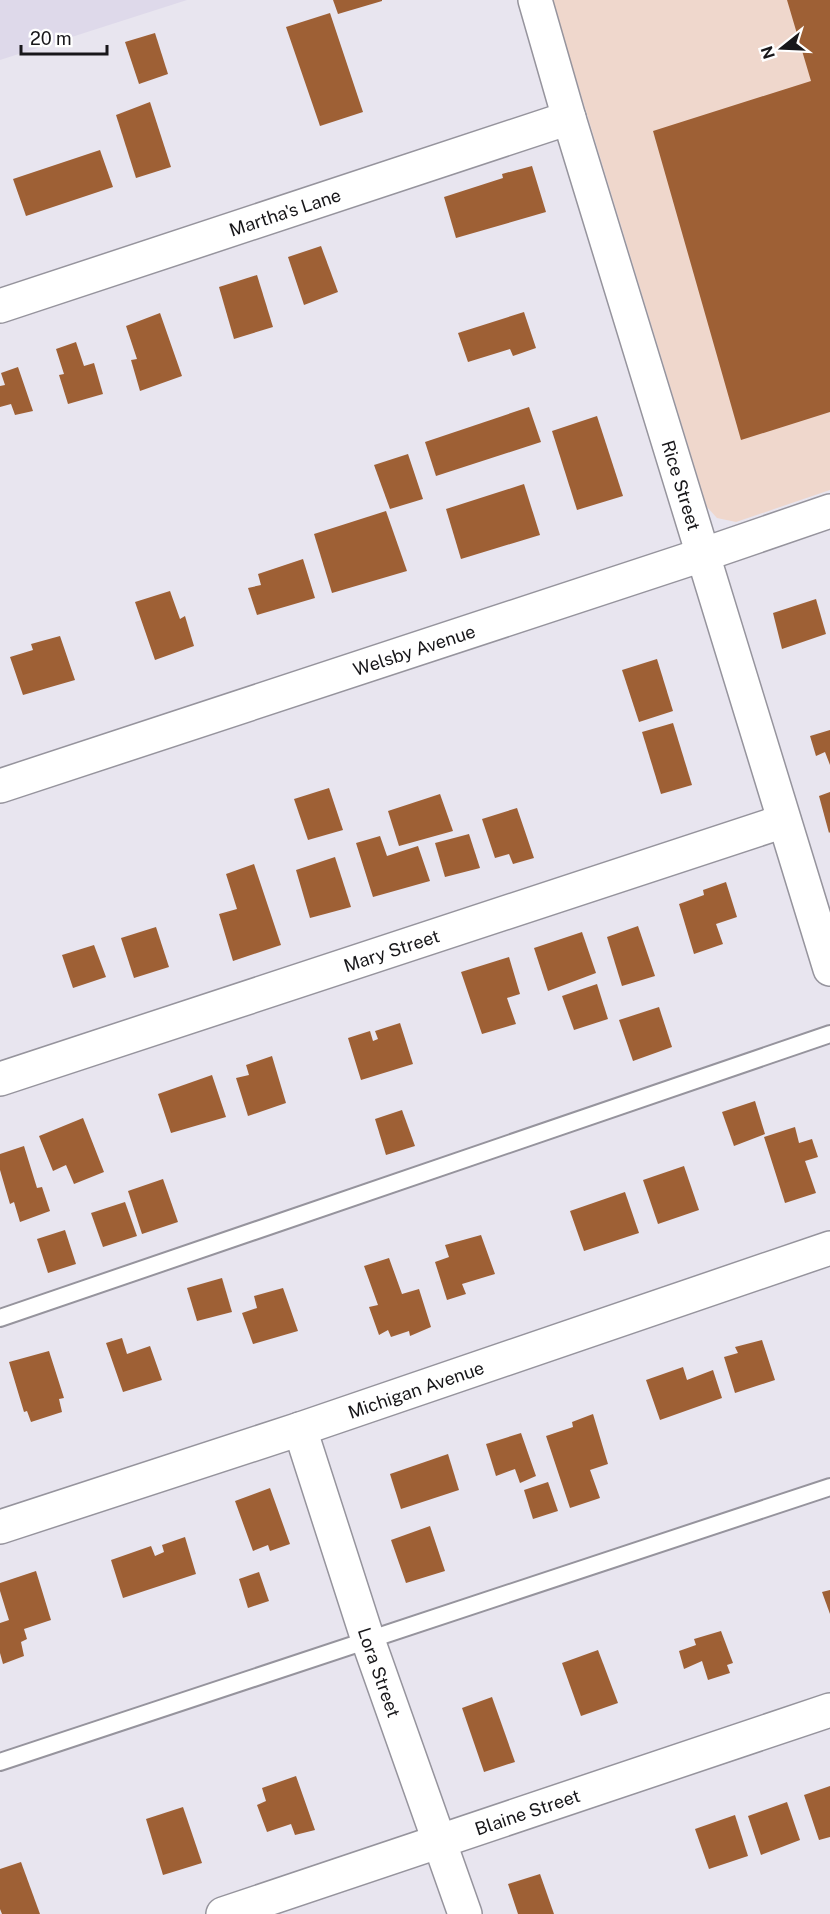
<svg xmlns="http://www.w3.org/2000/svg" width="830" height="1914" viewBox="0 0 830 1914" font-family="'Public Sans',sans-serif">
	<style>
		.built { fill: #ded9ea }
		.industrial { fill: #efd7cc }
		.building { fill: #9e6035 }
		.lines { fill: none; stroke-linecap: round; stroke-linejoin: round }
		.lane-casing { stroke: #96949d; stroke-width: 20 }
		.street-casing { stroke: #96949d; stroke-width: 36 }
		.secondary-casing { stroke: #96949d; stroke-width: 36 }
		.lane { stroke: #fff; stroke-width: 16 }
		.street { stroke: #fff; stroke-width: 33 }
		.secondary { stroke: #fff; stroke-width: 33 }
		.labels { text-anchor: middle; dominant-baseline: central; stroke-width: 6; stroke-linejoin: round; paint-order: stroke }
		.street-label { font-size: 18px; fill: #18171a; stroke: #fff }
	</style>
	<rect width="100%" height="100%" fill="#e8e5ef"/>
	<polygon class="built" points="0,0 187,0 0,60"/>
	<polygon class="industrial" points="552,0 830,0 830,490 736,522 717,518 707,507"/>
	<g class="building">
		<polygon points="333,0 382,0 382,1 338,14"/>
		<polygon points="787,0 830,0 830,412 741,440 653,131 811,81"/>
		<polygon points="330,13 363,112 320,126 286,27"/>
		<polygon points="155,33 168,74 139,84 125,42"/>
		<polygon points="150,102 171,167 136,178 116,115"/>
		<polygon points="100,150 113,187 26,216 13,179"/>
		<polygon points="532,166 546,212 456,238 444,197 503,178 502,174"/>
		<polygon points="321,246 338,292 304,305 288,257"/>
		<polygon points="257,275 273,327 234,339 219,287"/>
		<polygon points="524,312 536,348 513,356 510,349 468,362 458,333"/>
		<polygon points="160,313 182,376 140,391 131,360 137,359 126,326"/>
		<polygon points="76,342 84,366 94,363 103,394 68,404 59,375 64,374 56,349"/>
		<polygon points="18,367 33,411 15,415 11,404 0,407 0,386 5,385 1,373"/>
		<polygon points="529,407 541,442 436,476 425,442"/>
		<polygon points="597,416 623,496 577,510 552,431"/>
		<polygon points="408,454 423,499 390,509 374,465"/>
		<polygon points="524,484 540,535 461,559 446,509"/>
		<polygon points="386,511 407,571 332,593 314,534"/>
		<polygon points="303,559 315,598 257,615 248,588 261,585 258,574"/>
		<polygon points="170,591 180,619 185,616 194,646 155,660 135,602"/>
		<polygon points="816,599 826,634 782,649 773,613"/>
		<polygon points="60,636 75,680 23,695 10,657 33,650 31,644"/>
		<polygon points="657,659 673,711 639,722 622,670"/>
		<polygon points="673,723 692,785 661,794 642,732"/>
		<polygon points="830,730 830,765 825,752 816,756 810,736"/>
		<polygon points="329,788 343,830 308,840 294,799"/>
		<polygon points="830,792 830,832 829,833 819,796"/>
		<polygon points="440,794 453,831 399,846 388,811"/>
		<polygon points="517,808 534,858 513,864 509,854 495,858 482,819"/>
		<polygon points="469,834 480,868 445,877 435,843"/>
		<polygon points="380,836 387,856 418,846 430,881 373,897 356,843"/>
		<polygon points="335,857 351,907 310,918 296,870"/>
		<polygon points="254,864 281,945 233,961 219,914 237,909 226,874"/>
		<polygon points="726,882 737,917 716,924 723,944 694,954 679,904 704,895 703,890"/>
		<polygon points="638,926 655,976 622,986 607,937"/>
		<polygon points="156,927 169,967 134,978 121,938"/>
		<polygon points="582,932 596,973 548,991 534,948"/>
		<polygon points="94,945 106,977 73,988 62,955"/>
		<polygon points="509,957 520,994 507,998 516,1024 482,1034 461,972"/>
		<polygon points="597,984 608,1019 574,1030 562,996"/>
		<polygon points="659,1007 672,1047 633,1061 619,1020"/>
		<polygon points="400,1023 413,1064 361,1080 348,1038 370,1031 373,1041 378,1039 375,1031"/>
		<polygon points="272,1056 286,1103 248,1116 236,1078 249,1075 246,1065"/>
		<polygon points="212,1075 226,1117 171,1133 158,1094"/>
		<polygon points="755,1101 765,1134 734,1146 722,1112"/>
		<polygon points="402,1110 415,1146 386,1155 375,1119"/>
		<polygon points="83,1118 104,1172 74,1184 66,1165 53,1171 39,1136"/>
		<polygon points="795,1127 799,1143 812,1139 818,1157 805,1161 816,1193 785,1203 764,1137"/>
		<polygon points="24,1146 37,1188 42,1187 50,1211 20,1222 14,1202 10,1204 0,1170 0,1154"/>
		<polygon points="684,1166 699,1210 658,1224 643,1180"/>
		<polygon points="163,1179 178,1222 142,1234 128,1191"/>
		<polygon points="625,1192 639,1233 584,1251 570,1211"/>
		<polygon points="125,1202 137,1236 103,1247 91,1213"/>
		<polygon points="65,1230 76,1264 48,1273 37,1239"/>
		<polygon points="481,1235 495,1274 462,1284 466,1294 447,1300 435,1262 449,1257 445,1245"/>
		<polygon points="389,1258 402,1294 419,1289 431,1327 410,1336 409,1331 391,1337 388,1330 379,1335 369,1307 378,1305 364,1266"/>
		<polygon points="222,1278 232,1312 197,1321 187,1288"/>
		<polygon points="283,1288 298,1331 253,1344 242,1313 257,1308 254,1296"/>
		<polygon points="122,1338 127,1354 150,1346 162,1380 123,1392 106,1343"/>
		<polygon points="762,1340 775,1380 735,1393 724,1357 738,1353 735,1347"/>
		<polygon points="49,1351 64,1398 59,1399 62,1412 31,1422 27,1411 24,1412 9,1362"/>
		<polygon points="683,1367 687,1380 713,1370 722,1398 660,1420 646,1380"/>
		<polygon points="593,1414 608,1464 590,1470 600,1498 570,1508 546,1436 573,1427 572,1422"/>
		<polygon points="521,1433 536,1476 520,1483 515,1469 496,1476 486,1444"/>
		<polygon points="448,1454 459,1490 401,1509 390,1474"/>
		<polygon points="548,1482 558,1511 533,1519 524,1490"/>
		<polygon points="270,1488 290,1544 270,1551 268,1545 253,1551 235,1501"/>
		<polygon points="430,1526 445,1571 406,1583 391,1540"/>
		<polygon points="185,1537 196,1574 123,1598 111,1560 151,1546 155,1556 164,1552 162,1545"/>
		<polygon points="36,1571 51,1620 24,1629 27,1639 21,1642 24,1656 3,1664 0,1653 0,1623 9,1620 0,1591 0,1583"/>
		<polygon points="259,1572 269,1601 248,1608 239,1579"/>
		<polygon points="830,1590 830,1614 822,1592"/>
		<polygon points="721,1631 733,1663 727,1665 730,1673 708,1680 702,1661 684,1669 679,1651 696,1645 694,1639"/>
		<polygon points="598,1650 618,1703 581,1716 562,1663"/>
		<polygon points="492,1697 515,1762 484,1772 462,1708"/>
		<polygon points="296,1776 315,1830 295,1835 291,1824 267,1832 257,1805 266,1801 262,1788"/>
		<polygon points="830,1786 830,1837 819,1840 804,1795"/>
		<polygon points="787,1802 800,1840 761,1855 748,1816"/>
		<polygon points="183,1807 202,1863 163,1875 146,1819"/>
		<polygon points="735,1815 748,1856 709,1869 695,1829"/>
		<polygon points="21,1862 40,1914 2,1914 0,1909 0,1869"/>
		<polygon points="540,1874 554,1914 518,1914 508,1884"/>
	</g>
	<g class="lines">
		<g class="lane-casing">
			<g id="lane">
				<polyline points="0,1318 830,1034"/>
				<polyline points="0,1762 830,1487"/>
			</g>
		</g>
		<g class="street-casing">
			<g id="street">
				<path id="s1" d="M 535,0 L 569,118 L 830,969"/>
				<path id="s2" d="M 0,306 L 569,118"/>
				<path id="s3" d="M 0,786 L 702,555 L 830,511"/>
				<path id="s4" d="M 0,1079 L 784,821"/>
				<path id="s5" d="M 300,1429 L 368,1640 L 465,1914"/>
				<path id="s6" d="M 223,1914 L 830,1710"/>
			</g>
		</g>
		<g class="secondary-casing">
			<g id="secondary">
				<path id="s7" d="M 0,1527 L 300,1429 L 830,1248"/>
			</g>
		</g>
		<use href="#lane" class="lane"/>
		<use href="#street" class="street"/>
		<use href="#secondary" class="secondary"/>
	</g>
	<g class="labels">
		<g class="street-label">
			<text stroke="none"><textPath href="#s2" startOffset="300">Martha's Lane</textPath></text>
			<text stroke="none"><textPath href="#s1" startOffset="507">Rice Street</textPath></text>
			<text stroke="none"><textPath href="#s3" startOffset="436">Welsby Avenue</textPath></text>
			<text stroke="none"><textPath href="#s4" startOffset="412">Mary Street</textPath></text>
			<text stroke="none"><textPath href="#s7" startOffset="438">Michigan Avenue</textPath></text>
			<text stroke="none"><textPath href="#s5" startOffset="256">Lora Street</textPath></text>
			<text stroke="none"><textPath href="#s6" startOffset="321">Blaine Street</textPath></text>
		</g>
	</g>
	<g transform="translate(782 48) rotate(252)" stroke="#ffffff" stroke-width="4.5" paint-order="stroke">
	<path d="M0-4.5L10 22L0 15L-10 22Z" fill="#18171a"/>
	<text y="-9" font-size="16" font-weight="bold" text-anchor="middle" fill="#18171a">N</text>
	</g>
	<path d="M21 45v9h86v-9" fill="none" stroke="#18171a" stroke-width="3"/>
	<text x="30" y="45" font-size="18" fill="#18171a" stroke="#ffffff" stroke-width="4.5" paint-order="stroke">20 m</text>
</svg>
